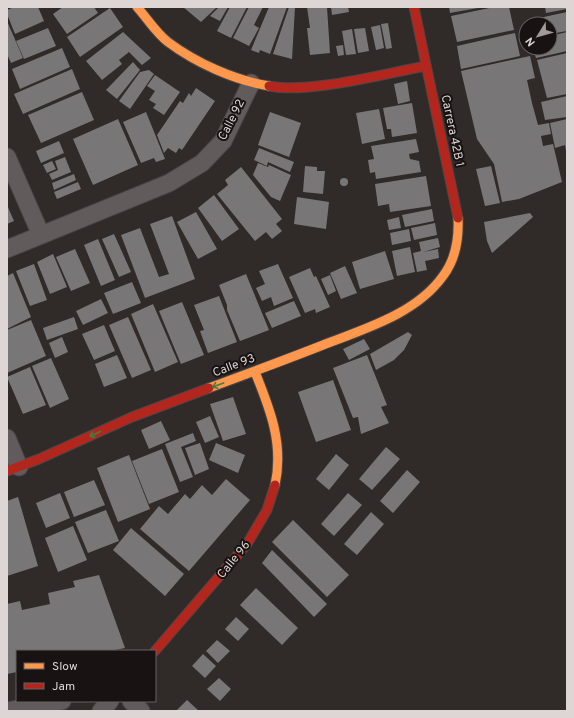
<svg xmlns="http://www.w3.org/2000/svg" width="574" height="718" viewBox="0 0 574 718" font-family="Overpass,sans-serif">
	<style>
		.building { fill: #787677 }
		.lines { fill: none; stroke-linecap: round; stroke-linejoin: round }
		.street-casing { stroke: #4b4645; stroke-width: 19 }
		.slow-casing { stroke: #4b4645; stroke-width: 11 }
		.jam-casing { stroke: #4b4645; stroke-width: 11 }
		.street { stroke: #615c5b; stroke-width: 17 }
		.slow { stroke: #ff974d; stroke-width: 9 }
		.jam { stroke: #b3261e; stroke-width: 9 }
		.oneway { stroke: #417e41 }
		.labels { text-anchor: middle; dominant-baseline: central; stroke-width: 4; stroke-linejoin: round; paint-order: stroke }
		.street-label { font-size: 12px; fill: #ddd6d4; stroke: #181312 }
	</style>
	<rect width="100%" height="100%" fill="#302b29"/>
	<g class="building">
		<polygon points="14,7 38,7 44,21 15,34 7,14 7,10"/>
		<polygon points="63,7 94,7 98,13 67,34 53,14"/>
		<polygon points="183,7 217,7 201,22"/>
		<polygon points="219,7 228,7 220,21 210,16"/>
		<polygon points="230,7 247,7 231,38 217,31"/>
		<polygon points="249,7 263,7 254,25 259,28 249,46 233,38"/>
		<polygon points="269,7 287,7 270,54 260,50 259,53 251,50"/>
		<polygon points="289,7 295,7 292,59 273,54"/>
		<polygon points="307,7 327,7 330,53 310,55 307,28 310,28"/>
		<polygon points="331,7 348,7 349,12 332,15"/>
		<polygon points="449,7 478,7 478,8 450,13"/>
		<polygon points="494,7 509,7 514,30 457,42 451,16"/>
		<polygon points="545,7 567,7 567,9 546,13"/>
		<polygon points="110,8 123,27 80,57 67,37"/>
		<polygon points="567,12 567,31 550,34 550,24 531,24 530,20"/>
		<polygon points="7,21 23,58 11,63 7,54"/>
		<polygon points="388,23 392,48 386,49 381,24"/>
		<polygon points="380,25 384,48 376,50 371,27"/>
		<polygon points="48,28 56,46 24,59 16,41"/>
		<polygon points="365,28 369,51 358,53 354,29"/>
		<polygon points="352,29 356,54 346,55 342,31"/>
		<polygon points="123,32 151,58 142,65 129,52 119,60 122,64 102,80 86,61"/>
		<polygon points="567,32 567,51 536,58 533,48 550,48 550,36"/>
		<polygon points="515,33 520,56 461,69 457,46"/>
		<polygon points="343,45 344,55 338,56 336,46"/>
		<polygon points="62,48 70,67 20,89 12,69"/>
		<polygon points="567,53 567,94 547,98 537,60"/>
		<polygon points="530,56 535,78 527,80 532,103 538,125 549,123 551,134 541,136 543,146 553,144 562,182 519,199 502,202 494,164 477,139 461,71"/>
		<polygon points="133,62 140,70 117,99 106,90"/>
		<polygon points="72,69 80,89 23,114 14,94"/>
		<polygon points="149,70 154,74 130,109 119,101 140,72"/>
		<polygon points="155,75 180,92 164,115 153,108 156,104 149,100 155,91 147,86"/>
		<polygon points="407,81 410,101 398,104 394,84"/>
		<polygon points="196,88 215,101 182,150 179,148 176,153 168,148 164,153 157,135 180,101 183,103 189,93 191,96"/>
		<polygon points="82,92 94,120 41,143 28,115"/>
		<polygon points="567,96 567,117 545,120 541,102"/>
		<polygon points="412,103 417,133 392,137 391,129 387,129 383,108"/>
		<polygon points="379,109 385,139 362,144 356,113"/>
		<polygon points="146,112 165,159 156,162 154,158 141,163 123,122"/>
		<polygon points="270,112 301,123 289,157 258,145"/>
		<polygon points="118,119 138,165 93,185 73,139"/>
		<polygon points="567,119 567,151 566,151 565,145 555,148 550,123"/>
		<polygon points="416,139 419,152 409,154 410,159 419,161 421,172 376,179 375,172 370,173 368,160 374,159 371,146"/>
		<polygon points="59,141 64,153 41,163 36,151"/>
		<polygon points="259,148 294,162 290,172 268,162 267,166 254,160"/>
		<polygon points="65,157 71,172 52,180 49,174 58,170 55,161"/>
		<polygon points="52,161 56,169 47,173 43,165"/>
		<polygon points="258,163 268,167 269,165 291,175 280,201 271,197 253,175"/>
		<polygon points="305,166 317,167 317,171 325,171 323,194 303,192"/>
		<polygon points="491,166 500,203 485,206 476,169"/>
		<polygon points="241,167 282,219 276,224 282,231 272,239 266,232 255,241 217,194 228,185 225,180"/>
		<polygon points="74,174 76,180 54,190 52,183"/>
		<polygon points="426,176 431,206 390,212 389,204 378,206 375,184"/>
		<circle cx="344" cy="182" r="4"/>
		<polygon points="78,182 81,189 57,199 54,192"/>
		<polygon points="214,195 239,229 222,241 198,208"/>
		<polygon points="297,197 329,202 326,229 294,224"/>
		<polygon points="7,205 14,221 7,224"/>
		<polygon points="432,209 434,221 405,227 402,215"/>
		<polygon points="196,212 217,249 198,259 177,222"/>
		<polygon points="530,213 533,217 492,253 487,241 484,222"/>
		<polygon points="172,216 195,279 145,298 121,235 140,228 159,277 169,274 150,224"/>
		<polygon points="399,217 401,228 389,230 387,220"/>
		<polygon points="435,223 437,235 414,240 411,228"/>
		<polygon points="409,229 411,241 392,245 390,233"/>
		<polygon points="114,234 131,272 119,277 102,239"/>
		<polygon points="438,238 440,247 423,252 438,249 439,258 425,261 427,270 417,272 413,253 421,251 419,242"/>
		<polygon points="98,239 115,280 101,286 84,245"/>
		<polygon points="410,247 415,272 397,276 392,251"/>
		<polygon points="75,249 90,283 71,291 56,257"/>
		<polygon points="385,251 394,279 360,289 352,262"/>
		<polygon points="53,254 67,287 50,294 37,262"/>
		<polygon points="34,264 47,300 30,306 16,271"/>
		<polygon points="278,264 293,298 274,306 271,297 262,301 256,288 265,284 259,271"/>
		<polygon points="345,266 357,293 341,299 330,273"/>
		<polygon points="310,268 314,277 316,276 330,307 316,313 315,309 305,313 289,277"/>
		<polygon points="13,273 31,317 7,329 7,276"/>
		<polygon points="246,274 269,330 240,341 227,310 227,305 219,285"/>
		<polygon points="330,275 336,291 328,295 321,279"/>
		<polygon points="132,282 141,303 113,314 104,293"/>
		<polygon points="219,296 237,342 208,353 200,331 204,330 194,305"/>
		<polygon points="101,299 108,313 83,325 76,311"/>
		<polygon points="294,301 301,316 272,328 265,313"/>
		<polygon points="182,302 204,355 181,364 159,311"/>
		<polygon points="153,304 178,362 155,372 131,314"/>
		<polygon points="74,317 78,329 47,340 43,328"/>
		<polygon points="128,317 151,370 132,378 109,325"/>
		<polygon points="31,320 46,356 7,373 7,330"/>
		<polygon points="104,325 115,351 94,360 82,334"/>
		<polygon points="408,332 412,335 404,350 394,360 376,370 370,354"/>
		<polygon points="62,337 68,352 55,358 49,343"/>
		<polygon points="364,339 370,349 349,360 343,349"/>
		<polygon points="117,355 127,378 104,387 95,364"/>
		<polygon points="367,355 387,405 381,407 389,423 361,434 358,417 353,418 333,368"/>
		<polygon points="51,358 69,399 50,408 32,366"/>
		<polygon points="30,367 46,405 23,414 7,377"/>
		<polygon points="333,380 351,430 316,442 298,392"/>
		<polygon points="233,397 246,434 223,441 210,404"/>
		<polygon points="210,416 219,437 205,443 196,422"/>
		<polygon points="161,421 170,440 149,449 141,430"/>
		<polygon points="193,433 196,441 181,447 193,477 180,482 165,444"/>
		<polygon points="200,443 209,469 195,475 185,448"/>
		<polygon points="216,443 245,455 238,473 209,460"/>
		<polygon points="386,447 400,459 372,490 359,479"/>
		<polygon points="162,449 179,492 149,504 132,461"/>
		<polygon points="336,454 349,465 329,490 316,479"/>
		<polygon points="129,455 150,509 118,522 97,468"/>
		<polygon points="407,470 420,482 393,513 380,501"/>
		<polygon points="226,479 250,500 189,571 140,529 159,506 168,514 185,494 190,499 202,485 212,495"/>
		<polygon points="94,480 105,505 74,517 64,492"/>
		<polygon points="60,493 70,518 46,528 36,503"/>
		<polygon points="348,493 362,505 334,536 321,524"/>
		<polygon points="18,497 38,566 7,576 7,501"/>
		<polygon points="106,510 119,541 88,553 75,522"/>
		<polygon points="371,512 384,524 357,555 344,544"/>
		<polygon points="293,520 349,575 327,597 272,542"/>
		<polygon points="73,526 87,560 58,572 45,538"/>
		<polygon points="131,528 184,574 165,596 113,550"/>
		<polygon points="272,550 327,604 314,617 262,563"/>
		<polygon points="99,575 125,648 110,651 17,651 17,672 7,674 7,604 20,601 22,610 50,604 48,593 75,587 73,581"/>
		<polygon points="256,588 298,628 282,645 240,605"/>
		<polygon points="236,617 249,629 238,641 225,629"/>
		<polygon points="217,640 230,651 218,663 206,651"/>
		<polygon points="203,654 216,666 205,678 192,666"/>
		<polygon points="219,678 231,689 220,701 207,689"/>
		<polygon points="187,700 199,711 176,711"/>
	</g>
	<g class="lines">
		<g class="street-casing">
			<g id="street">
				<polyline points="7,157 41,235"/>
				<polyline points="7,249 169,183 202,163 223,141 251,83"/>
				<polyline points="7,438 19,467"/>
				<polyline points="131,701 141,711"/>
				<polyline points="7,711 62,701"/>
				<polyline points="101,711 110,701"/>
			</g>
		</g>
		<g class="slow-casing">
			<g id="slow">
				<path d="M 137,7 C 147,18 156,33 168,42 C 196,63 234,80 269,86"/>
				<path d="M 255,372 C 270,409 284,444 275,485"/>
				<path d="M 209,388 C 247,374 285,360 323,345 C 364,329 416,314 443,276 C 456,259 459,239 458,218"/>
			</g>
		</g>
		<g class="jam-casing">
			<g id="jam">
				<polyline points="414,7 458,218"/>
				<path d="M 269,86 C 309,94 383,74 426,66"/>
				<polyline points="7,471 39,459 132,417 209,388"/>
				<polyline points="155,651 247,544 267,510 275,485"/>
			</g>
		</g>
		<use href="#street" class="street"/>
		<use href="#slow" class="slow"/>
		<use href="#jam" class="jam"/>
	</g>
	<defs><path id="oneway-shaft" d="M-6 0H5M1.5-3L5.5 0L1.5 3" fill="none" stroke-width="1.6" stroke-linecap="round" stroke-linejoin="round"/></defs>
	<g class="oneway">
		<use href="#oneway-shaft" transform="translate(218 385) rotate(160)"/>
		<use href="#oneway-shaft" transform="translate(95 434) rotate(156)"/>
	</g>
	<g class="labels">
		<g class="street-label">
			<text transform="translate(232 120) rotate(-63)">Calle 92</text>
			<text transform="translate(452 131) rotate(78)">Carrera 42B 1</text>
			<text transform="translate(234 366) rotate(-21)">Calle 93</text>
			<text transform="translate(234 560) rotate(-51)">Calle 96</text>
		</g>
	</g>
	<rect width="574" height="718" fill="none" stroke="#ddd6d4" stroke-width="16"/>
	<rect x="16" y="650" width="140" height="52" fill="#181312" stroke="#676160"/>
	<rect x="24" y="663" width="20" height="6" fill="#ff974d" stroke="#676160"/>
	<text x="52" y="670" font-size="12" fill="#ddd6d4">Slow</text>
	<rect x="24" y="683" width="20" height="6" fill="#b3261e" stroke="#676160"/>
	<text x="52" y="690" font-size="12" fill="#ddd6d4">Jam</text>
	<g transform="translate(538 36) rotate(233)"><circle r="19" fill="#181312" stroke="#676160"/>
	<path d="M0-3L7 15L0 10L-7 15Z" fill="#a09a98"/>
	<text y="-6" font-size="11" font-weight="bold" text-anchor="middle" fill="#ddd6d4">N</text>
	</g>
</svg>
